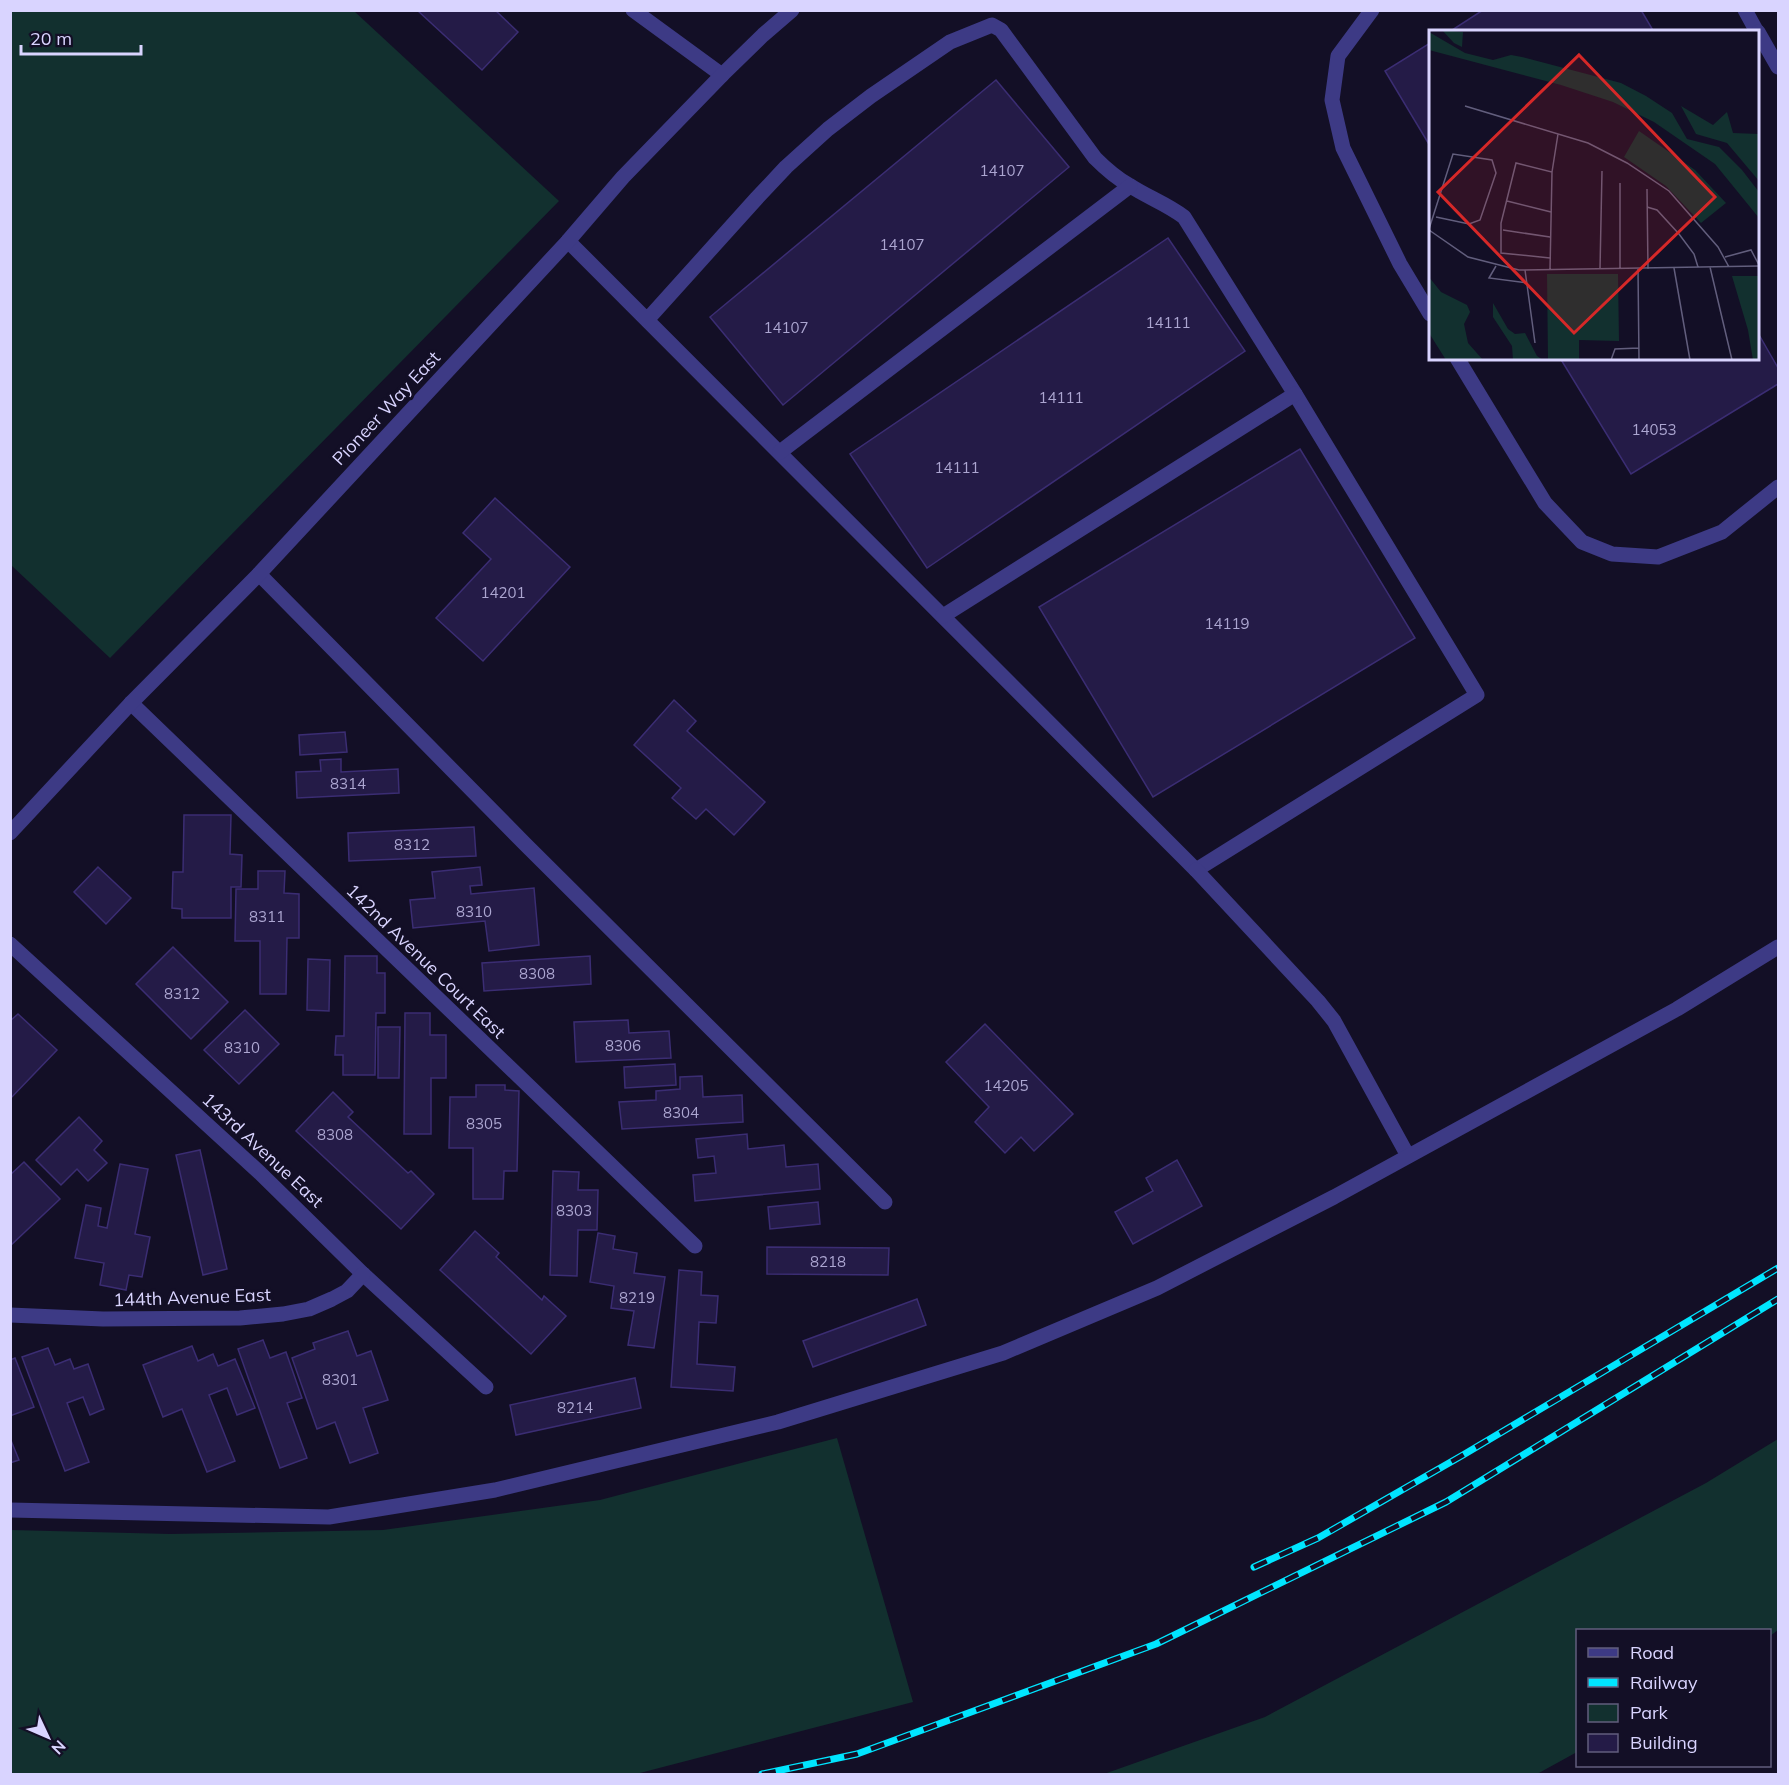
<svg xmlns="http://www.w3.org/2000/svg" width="1789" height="1785" viewBox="0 0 1789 1785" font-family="Mulish,sans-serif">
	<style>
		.green { fill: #12302f }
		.building { fill: #241b47; stroke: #3b2d73; stroke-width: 1.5 }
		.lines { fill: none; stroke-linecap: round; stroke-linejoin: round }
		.minor { stroke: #3d3a85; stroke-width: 15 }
		.rail-casing { stroke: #00e5ff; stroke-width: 7 }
		.rail { stroke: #130f26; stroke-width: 4.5; stroke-dasharray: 14; stroke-linecap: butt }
		.labels { text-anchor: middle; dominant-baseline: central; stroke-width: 6; stroke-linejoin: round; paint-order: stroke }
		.number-label { font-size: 15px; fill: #aca6d1 }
		.street-label { font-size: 18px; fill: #d9d4ff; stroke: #130f26 }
		.inset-road { fill: none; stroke: #625e7d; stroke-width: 1.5 }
		.view { fill: #d62828; fill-opacity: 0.15; stroke: #d62828; stroke-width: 3 }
		.inset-edge { fill: none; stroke: #d9d4ff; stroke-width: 3 }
	</style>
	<rect width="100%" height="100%" fill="#130f26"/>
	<g class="green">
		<polygon points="10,11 354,11 559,201 110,658 11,565"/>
		<polygon points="837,1438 913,1702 636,1774 11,1774 11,1530 170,1534 383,1530 600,1500"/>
		<polygon points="1778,1439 1778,1630 1770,1636 1770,1630 1578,1630 1577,1752 1537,1774 1104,1774 1265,1717 1706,1483"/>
	</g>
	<g class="building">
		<polygon points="417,10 495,10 518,32 482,70"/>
		<polygon points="1483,10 1641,10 1654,32 1449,32"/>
		<polygon points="1430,43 1430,146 1385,71"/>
		<polygon points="996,80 1069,167 783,405 710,317"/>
		<polygon points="1168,238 1245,351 927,568 850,454"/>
		<polygon points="1758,333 1778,368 1778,384 1631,474 1560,358 1758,358"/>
		<polygon points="1300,449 1415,638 1153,797 1039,607"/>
		<polygon points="495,498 570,567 483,661 436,618 491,559 463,533"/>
		<polygon points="674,700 696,721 687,731 765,802 734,835 706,809 696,819 672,798 681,788 634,745"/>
		<polygon points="345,732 347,752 300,755 299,735"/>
		<polygon points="341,759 341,772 398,769 399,793 297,798 296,772 321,771 320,760"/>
		<polygon points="184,815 231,815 230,854 242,855 241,887 231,887 231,918 182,918 182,909 172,908 173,872 183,872"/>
		<polygon points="474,827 476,856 349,861 348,833"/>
		<polygon points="98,867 131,898 106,924 74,892"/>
		<polygon points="480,867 482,885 470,886 471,894 534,888 539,945 489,951 485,921 413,928 410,900 435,898 432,872"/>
		<polygon points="258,871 285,871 284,893 299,894 299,938 287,938 286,994 260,994 260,941 235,941 236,889 258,889"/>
		<polygon points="173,947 228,1002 191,1039 136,984"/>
		<polygon points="345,956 377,956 377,973 385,973 385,1013 376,1013 375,1075 343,1075 343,1055 335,1055 336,1036 344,1036"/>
		<polygon points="590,956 591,984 484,991 482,963"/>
		<polygon points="308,959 330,960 329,1011 307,1010"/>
		<polygon points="245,1010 279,1044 239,1084 204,1050"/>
		<polygon points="405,1013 430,1013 430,1035 446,1035 446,1078 431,1078 431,1134 404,1134"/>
		<polygon points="18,1014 57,1050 10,1099 10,1021"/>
		<polygon points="628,1020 629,1033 669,1031 671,1058 576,1062 574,1022"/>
		<polygon points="985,1024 1073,1114 1034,1151 1021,1137 1005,1153 975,1122 989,1107 946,1062"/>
		<polygon points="378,1027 400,1027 399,1078 378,1078"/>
		<polygon points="675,1064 676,1085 625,1088 624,1067"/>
		<polygon points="702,1076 703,1097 742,1095 743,1122 622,1129 619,1102 656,1100 656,1091 680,1089 680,1077"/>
		<polygon points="476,1085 505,1085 505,1090 519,1091 517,1171 504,1171 503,1199 473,1199 473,1148 449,1148 450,1097 476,1097"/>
		<polygon points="333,1092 353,1112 348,1117 408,1173 411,1171 434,1194 401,1229 296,1131"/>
		<polygon points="79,1117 102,1141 94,1150 107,1163 88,1181 77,1169 61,1185 36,1160"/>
		<polygon points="747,1134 748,1149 784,1145 786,1167 818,1164 820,1189 695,1201 693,1175 716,1173 714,1156 698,1158 696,1139"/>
		<polygon points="200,1150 227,1269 203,1275 176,1155"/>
		<polygon points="1177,1160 1202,1206 1133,1244 1115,1212 1153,1191 1146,1178"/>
		<polygon points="24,1162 60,1199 10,1246 10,1175"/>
		<polygon points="120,1164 148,1169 135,1234 150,1237 142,1277 129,1275 126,1290 100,1285 104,1263 75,1258 86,1205 101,1208 98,1226 107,1228"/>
		<polygon points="553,1171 579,1172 578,1190 598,1190 597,1230 578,1230 577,1276 550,1275"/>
		<polygon points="818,1202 820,1224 770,1229 768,1207"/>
		<polygon points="475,1231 499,1253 496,1257 542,1300 544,1296 566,1316 531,1354 440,1270"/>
		<polygon points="598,1233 615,1236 613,1249 637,1253 634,1273 665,1277 654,1348 628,1345 634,1311 611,1308 614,1286 590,1282"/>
		<polygon points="767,1247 889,1248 888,1275 767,1274"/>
		<polygon points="679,1270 702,1272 701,1295 718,1296 716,1323 699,1322 697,1364 735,1367 733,1391 671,1387"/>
		<polygon points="917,1299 926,1325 813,1367 803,1341"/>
		<polygon points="348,1331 357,1356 371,1351 388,1400 363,1408 378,1453 350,1463 335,1422 317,1429 292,1358 315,1349 313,1343"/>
		<polygon points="263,1340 270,1358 286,1352 302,1398 287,1403 307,1458 280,1468 238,1349"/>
		<polygon points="192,1346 198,1361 213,1354 218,1366 235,1359 255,1408 237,1415 227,1388 209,1395 235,1461 207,1472 182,1409 163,1417 143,1365"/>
		<polygon points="48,1348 55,1365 70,1359 74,1369 88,1364 104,1409 90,1415 83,1397 67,1403 89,1462 65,1471 22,1357"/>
		<polygon points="15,1358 34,1407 10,1416 10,1360"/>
		<polygon points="635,1378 641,1408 516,1435 510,1405"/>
		<polygon points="10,1438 19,1460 10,1463"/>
	</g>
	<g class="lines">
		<g class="minor">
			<polyline points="633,10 722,75"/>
			<polyline points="1372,10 1338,56 1332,100 1343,148 1400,264 1430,314"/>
			<polyline points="1745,10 1757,32"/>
			<polyline points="1758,32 1778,67"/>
			<path d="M 568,241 C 777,450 986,660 1196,870 L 1477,695 L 1295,394 L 1184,217 C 1167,204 1147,197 1129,185 C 1116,178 1105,168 1095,158 L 1001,30 L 992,25 L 950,42 L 871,96 L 828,129 L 786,167 L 756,199 L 647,320"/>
			<polyline points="1457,358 1545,503 1582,542 1612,554 1658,557 1722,532 1778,487"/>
			<polyline points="780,452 1130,186"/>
			<polyline points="259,574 525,844 885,1202"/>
			<polyline points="943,616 1295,394"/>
			<polyline points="131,703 695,1246"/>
			<polyline points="10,833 131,703 259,574 568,241 623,177 722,75 763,35 792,10"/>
			<polyline points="1196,870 1318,1001 1334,1021 1408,1156"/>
			<polyline points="10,944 260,1173 363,1274 486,1387"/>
			<polyline points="10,1315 103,1319 240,1318 283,1314 309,1309 332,1299 347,1291 363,1274"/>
			<polyline points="10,1510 329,1517 495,1490 778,1422 1003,1353 1157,1288 1334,1197 1677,1009 1778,947"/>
		</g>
		<g class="rail-casing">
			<g id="rail">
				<polyline points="1254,1567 1318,1538 1463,1455 1778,1268"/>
				<polyline points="762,1774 857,1754 1156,1644 1446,1502 1778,1299"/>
			</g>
		</g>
		<use href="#rail" class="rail"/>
	</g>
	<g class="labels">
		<g class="number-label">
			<text x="1002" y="170">14107</text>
			<text x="902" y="244">14107</text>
			<text x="1168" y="322">14111</text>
			<text x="786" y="327">14107</text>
			<text x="1061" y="397">14111</text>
			<text x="1654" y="429">14053</text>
			<text x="957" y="467">14111</text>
			<text x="503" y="592">14201</text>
			<text x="1227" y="623">14119</text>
			<text x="348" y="783">8314</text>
			<text x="412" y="844">8312</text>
			<text x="474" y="911">8310</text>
			<text x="267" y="916">8311</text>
			<text x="537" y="973">8308</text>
			<text x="182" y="993">8312</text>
			<text x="623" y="1045">8306</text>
			<text x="242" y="1047">8310</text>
			<text x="1006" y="1085">14205</text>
			<text x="681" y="1112">8304</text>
			<text x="484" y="1123">8305</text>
			<text x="335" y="1134">8308</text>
			<text x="574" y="1210">8303</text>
			<text x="828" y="1261">8218</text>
			<text x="637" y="1297">8219</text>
			<text x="340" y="1379">8301</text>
			<text x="575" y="1407">8214</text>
		</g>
		<g class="street-label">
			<text transform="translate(386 408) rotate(-47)">Pioneer Way East</text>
			<text transform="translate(426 961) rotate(44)">142nd Avenue Court East</text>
			<text transform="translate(263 1150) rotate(43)">143rd Avenue East</text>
			<text transform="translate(192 1297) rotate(-2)">144th Avenue East</text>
		</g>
	</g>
	<g transform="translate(1429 30)">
		<rect width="330" height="330" fill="#130f26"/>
		<path d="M 13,0 L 34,2 L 33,17 L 25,13 ZM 0,2 L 36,23 L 64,30 L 82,25 L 93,27 L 192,53 L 217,66 L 243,83 L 258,109 L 290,117 L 313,140 L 330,162 L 330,188 L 286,134 L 225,92 L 184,72 L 132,55 L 0,20 ZM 252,76 L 284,95 L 298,82 L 304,103 L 330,104 L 330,151 L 298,113 L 267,104 ZM 210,101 L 266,140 L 297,173 L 272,193 L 237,156 L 195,127 ZM 118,244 L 189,244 L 190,311 L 150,310 L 150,330 L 119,330 ZM 303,246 L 330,246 L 330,330 L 324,330 L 319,300 ZM 0,247 L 12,262 L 38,275 L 41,282 L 35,294 L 39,313 L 54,330 L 17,330 L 0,303 ZM 64,273 L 79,299 L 86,304 L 96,303 L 108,326 L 114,330 L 84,330 L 83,316 L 64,287 Z" fill="#12302f"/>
		<path class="inset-road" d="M 36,76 L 159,113 L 198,133 L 240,161 L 289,217 L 300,237M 123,142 L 129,104M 191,153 L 191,239M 218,159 L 219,239M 78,171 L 122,182M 218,177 L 228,180 L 250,204 L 265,224 L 269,237M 0,199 L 24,124 L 63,130 L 67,143 L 51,190 L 40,194 L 7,187M 0,200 L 39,227 L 90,240 L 330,236M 74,200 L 121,207M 296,227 L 322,220 L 330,235M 67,236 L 60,248 L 98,253M 281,237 L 303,330M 245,238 L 261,330M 171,239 L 173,141M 209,239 L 210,330M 96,240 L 106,313M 121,240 L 123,142 L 87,133 L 72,193 L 72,223 L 121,228M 182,330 L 186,319 L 210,318"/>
		<path class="view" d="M 150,25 L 286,167 L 145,303 L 9,162 Z"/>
		<rect width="330" height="330" class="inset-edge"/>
	</g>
	<rect width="1789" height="1785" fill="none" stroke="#d9d4ff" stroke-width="24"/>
	<rect x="1576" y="1629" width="195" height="138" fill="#130f26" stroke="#625e7d" stroke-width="1.5"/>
	<rect x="1588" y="1648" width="30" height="9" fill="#3d3a85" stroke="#625e7d" stroke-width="1.5"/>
	<text x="1630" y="1659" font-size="18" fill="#d9d4ff">Road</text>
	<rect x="1588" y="1678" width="30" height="9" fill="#00e5ff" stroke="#625e7d" stroke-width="1.5"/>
	<text x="1630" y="1689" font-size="18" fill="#d9d4ff">Railway</text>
	<rect x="1588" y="1704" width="30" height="18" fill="#12302f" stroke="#625e7d" stroke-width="1.5"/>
	<text x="1630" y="1719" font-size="18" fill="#d9d4ff">Park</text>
	<rect x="1588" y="1734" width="30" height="18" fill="#241b47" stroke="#625e7d" stroke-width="1.5"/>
	<text x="1630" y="1749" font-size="18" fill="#d9d4ff">Building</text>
	<g transform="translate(48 1737) rotate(134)" stroke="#130f26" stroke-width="4.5" paint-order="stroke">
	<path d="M0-4.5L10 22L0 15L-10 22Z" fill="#d9d4ff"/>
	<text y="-9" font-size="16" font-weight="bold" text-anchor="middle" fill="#d9d4ff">N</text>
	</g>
	<path d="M21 45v9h120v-9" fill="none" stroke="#d9d4ff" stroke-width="3"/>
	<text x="30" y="45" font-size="18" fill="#d9d4ff" stroke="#130f26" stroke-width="4.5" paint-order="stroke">20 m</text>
</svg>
